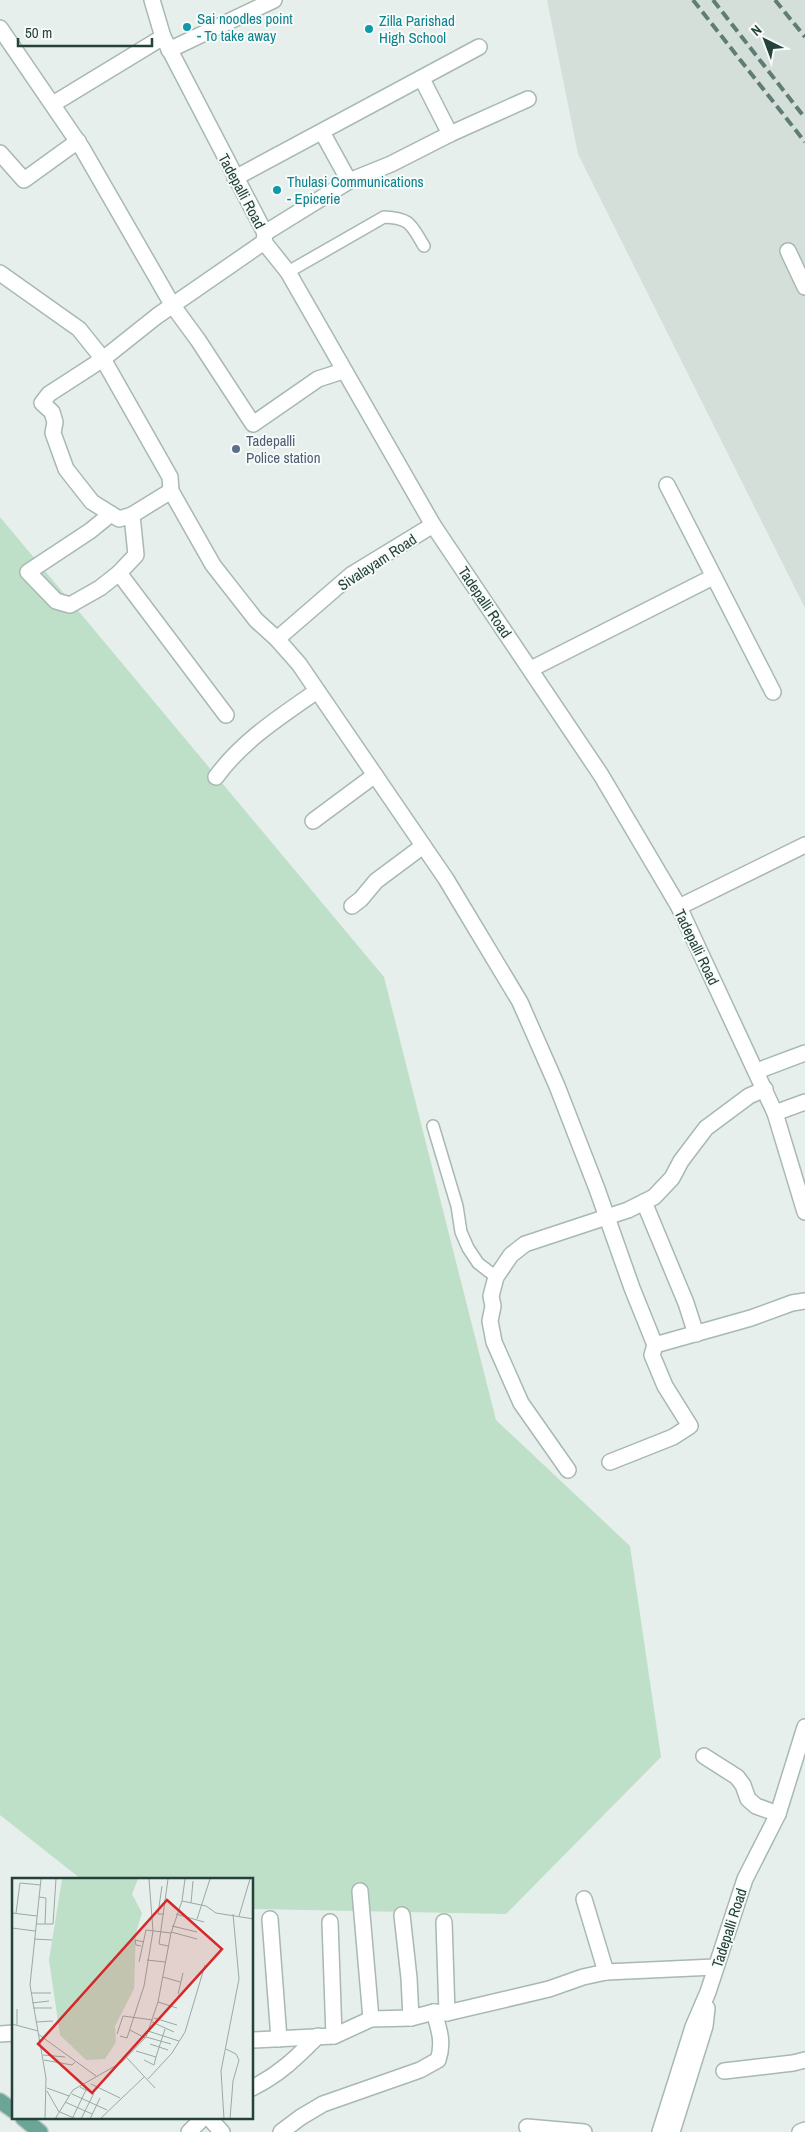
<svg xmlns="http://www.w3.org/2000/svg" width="805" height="2132" viewBox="0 0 805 2132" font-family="'Archivo Narrow',sans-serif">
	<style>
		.built { fill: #d4dfda }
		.green { fill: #bfe0c8 }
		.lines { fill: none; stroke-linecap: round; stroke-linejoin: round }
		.service-casing { stroke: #a8b8b2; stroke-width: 14 }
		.minor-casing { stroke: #a8b8b2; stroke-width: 18 }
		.tertiary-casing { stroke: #a8b8b2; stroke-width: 18 }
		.primary-casing { stroke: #c2cac8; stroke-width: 18 }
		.service { stroke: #fff; stroke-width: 11 }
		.minor { stroke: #fff; stroke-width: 15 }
		.tertiary { stroke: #fff; stroke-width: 15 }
		.primary { stroke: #6aa596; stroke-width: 15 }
		.rail { stroke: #5f7d75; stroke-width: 4; stroke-dasharray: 10 5; stroke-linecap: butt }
		.culture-dot { fill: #0f9aa8; stroke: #f7fbf9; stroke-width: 2 }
		.service-dot { fill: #5c6f8a; stroke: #f7fbf9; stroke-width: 2 }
		.labels { text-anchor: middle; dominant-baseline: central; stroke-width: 4; stroke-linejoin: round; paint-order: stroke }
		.culture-label { font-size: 15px; fill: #0d838f; stroke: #f7fbf9; text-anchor: start }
		.street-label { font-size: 15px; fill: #24423a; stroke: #f7fbf9 }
		.service-label { font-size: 15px; fill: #4e5e75; stroke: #f7fbf9; text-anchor: start }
		.inset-road { fill: none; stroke: #98aaa4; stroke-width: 1 }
		.view { fill: #d62828; fill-opacity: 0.15; stroke: #d62828; stroke-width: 2.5 }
		.inset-edge { fill: none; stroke: #24423a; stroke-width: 2.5 }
	</style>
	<rect width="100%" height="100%" fill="#e6efeb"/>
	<polygon class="built" points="547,0 805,0 805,608 578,154"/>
	<polygon class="green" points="0,517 384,977 496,1420 630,1546 661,1757 506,1914 253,1909 252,1880 81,1879 0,1815"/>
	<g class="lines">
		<g class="service-casing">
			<g id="service">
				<path d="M 288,272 L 384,217 C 411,218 411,225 424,246"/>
				<polyline points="433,1126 457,1206 461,1232 468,1248 478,1263 496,1277"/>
			</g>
		</g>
		<g class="minor-casing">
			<g id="minor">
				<polyline points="0,28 82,148 173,306 198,340 253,424 318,379 343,371"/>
				<polyline points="169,50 274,0"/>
				<polyline points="422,79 450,134"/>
				<polyline points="53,104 163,37"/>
				<polyline points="322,132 349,181"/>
				<polyline points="0,153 24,180 78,141"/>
				<polyline points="235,178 479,47"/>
				<polyline points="265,233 349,181 391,164 450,134 528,99"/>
				<polyline points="788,251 805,287"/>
				<polyline points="0,273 79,329 103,359 170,477 171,491 213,565 256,620 277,639 299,664 446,879 520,1002 557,1086 597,1189 632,1288 655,1345 652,1355 665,1386 690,1426 673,1437 610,1462"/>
				<polyline points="667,485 773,692"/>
				<polyline points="111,514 90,531 28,572 56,601 70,605 100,588 119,573"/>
				<polyline points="132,515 171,491"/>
				<polyline points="277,639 351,575 433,525"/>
				<polyline points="531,669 713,577"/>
				<polyline points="226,715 119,573 136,555 132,515 119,519 92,502 66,469 53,433 55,422 52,412 42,403 49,394 103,359 157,316 264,242"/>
				<path d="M 216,777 C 242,741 281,716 317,691"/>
				<polyline points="313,821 375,775"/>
				<polyline points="352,906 361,899 376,881 423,846"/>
				<polyline points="679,907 805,845"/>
				<polyline points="757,1071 805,1053"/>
				<polyline points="775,1113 805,1102"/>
				<polyline points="644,1202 686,1303 696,1334"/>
				<polyline points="655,1345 751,1318 792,1303 805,1301"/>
				<polyline points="568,1470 521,1403 494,1342 490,1321 493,1306 491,1296 496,1277 511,1255 525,1244 628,1210 654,1197 672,1178 681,1161 706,1128 749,1096 765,1089"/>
				<polyline points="704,1756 737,1777 743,1785 748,1799 756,1806 778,1814"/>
				<polyline points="360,1891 371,2019"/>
				<polyline points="584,1899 606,1972"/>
				<polyline points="402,1915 409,1978 411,2018"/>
				<polyline points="270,1919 279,2039"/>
				<polyline points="330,1922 334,2036"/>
				<polyline points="444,1922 447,2013"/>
				<polyline points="0,2034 14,2033"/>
				<polyline points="252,2040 334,2036 371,2019 411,2018 434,2012 447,2013 549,1989 583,1977 606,1972 715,1967"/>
				<polyline points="724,2071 793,2063 805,2060"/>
				<path d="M 252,2088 C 280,2074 296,2058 318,2036"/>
				<polyline points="209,2118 222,2132"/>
				<polyline points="527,2127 584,2132"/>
				<polyline points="189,2132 203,2118"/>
				<path d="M 281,2132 L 301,2117 L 323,2104 L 420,2070 L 438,2060 C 444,2043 439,2029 434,2012"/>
				<polyline points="800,2132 805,2130"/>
			</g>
		</g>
		<g class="tertiary-casing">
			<g id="tertiary">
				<polyline points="152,0 163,37 265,233 264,242 288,272 433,525 601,775 679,907 775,1113 805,1212"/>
				<polyline points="660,2132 693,2027 708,1992 745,1879 778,1814 805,1727"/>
				<polyline points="672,2132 705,2026 707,2008"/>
			</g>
		</g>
		<g class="primary-casing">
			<g id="primary">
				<polyline points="0,2101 14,2111"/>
				<polyline points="23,2118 40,2132"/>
			</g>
		</g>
		<use href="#service" class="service"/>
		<use href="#minor" class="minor"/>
		<use href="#tertiary" class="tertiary"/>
		<use href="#primary" class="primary"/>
		<g class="rail">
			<polyline points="693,0 805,142"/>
			<polyline points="713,0 805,118"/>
			<polyline points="775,0 805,37"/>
		</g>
	</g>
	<g class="culture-dot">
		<circle cx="187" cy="27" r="5"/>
		<circle cx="369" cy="29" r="5"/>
		<circle cx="277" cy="190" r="5"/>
	</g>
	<circle class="service-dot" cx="236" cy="449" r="5"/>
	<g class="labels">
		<g class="culture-label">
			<text x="197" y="18">Sai noodles point<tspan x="197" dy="17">- To take away</tspan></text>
			<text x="379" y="20">Zilla Parishad<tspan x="379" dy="17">High School</tspan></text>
			<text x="287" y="181">Thulasi Communications<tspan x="287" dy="17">- Epicerie</tspan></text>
		</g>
		<g class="street-label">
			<text transform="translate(242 191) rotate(62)">Tadepalli Road</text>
			<text transform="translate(377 562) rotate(-33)">Sivalayam Road</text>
			<text transform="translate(485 602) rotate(56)">Tadepalli Road</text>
			<text transform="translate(697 947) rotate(64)">Tadepalli Road</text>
			<text transform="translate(729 1928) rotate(-72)">Tadepalli Road</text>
		</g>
		<g class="service-label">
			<text x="246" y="440">Tadepalli<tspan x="246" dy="17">Police station</tspan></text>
		</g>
	</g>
	<g transform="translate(12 1878)">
		<rect width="241" height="241" fill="#e6efeb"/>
		<path d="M 50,1 L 126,1 L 120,16 L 130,35 L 124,55 L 122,111 L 103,148 L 104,164 L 93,181 L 74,182 L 48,157 L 37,82 Z" fill="#bfe0c8"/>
		<path class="inset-road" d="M 29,1 L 18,107 L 34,200 L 33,241M 150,8 L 146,36 L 152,36M 27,19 L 34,20 L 33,46M 170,23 L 194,28 L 204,35 L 242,41M 179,25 L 181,3M 0,35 L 25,38M 4,35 L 8,5 L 29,7M 164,36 L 192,44M 227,38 L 238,1M 185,41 L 198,1M 24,46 L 41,46 L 44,1M 160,48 L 185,54M 0,50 L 23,53M 159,54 L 185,61M 22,61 L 40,62M 129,68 L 124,67 L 123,62 L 132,64M 156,68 L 147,66 L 156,1M 135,82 L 153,84M 127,84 L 134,52 L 159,55M 151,99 L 168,104M 19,115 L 39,115M 166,116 L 171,95M 146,124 L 165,130M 20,125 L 37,123M 21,130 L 40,130M 142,140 L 165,147M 24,144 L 41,143M 140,144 L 162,154M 0,146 L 26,153M 5,147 L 5,131M 118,152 L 133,160M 136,153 L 167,163M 26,156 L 84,198M 105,156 L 111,138 L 141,142M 108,158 L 115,160 L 132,108 L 141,53 L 137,1M 134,159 L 159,166M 138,166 L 156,172M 214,171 L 224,176 L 227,182 L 221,203 L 218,241M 124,173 L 144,179 L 153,151M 31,177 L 53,179M 115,180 L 143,210M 32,182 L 60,187 L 63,184M 132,182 L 142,187 L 144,179M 136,201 L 160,175 L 173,154 L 193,87M 79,206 L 108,220M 35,210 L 57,218M 35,213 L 47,234M 60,216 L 95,232M 53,224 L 80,236M 48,234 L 64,241M 43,241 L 61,212 L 110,184 L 134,159 L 146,124 L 159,55 L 170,23 L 173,1M 60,241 L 74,212 L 68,209M 69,241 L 82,215 L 74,212M 78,241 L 88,220M 88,241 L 132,199M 212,241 L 209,193 L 227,101 L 221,36"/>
		<path class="view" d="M 155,22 L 210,71 L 80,215 L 26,166 Z"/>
		<rect width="241" height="241" class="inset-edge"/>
	</g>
	<g transform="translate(765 40) rotate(318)" stroke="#f7fbf9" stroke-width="4" paint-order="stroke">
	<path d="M0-4L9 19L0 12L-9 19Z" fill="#24423a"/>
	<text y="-8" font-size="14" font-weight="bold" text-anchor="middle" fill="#24423a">N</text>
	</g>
	<path d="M18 38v8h134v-8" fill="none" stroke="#24423a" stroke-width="2.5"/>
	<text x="25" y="38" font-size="15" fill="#24423a" stroke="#f7fbf9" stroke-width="4" paint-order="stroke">50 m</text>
</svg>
